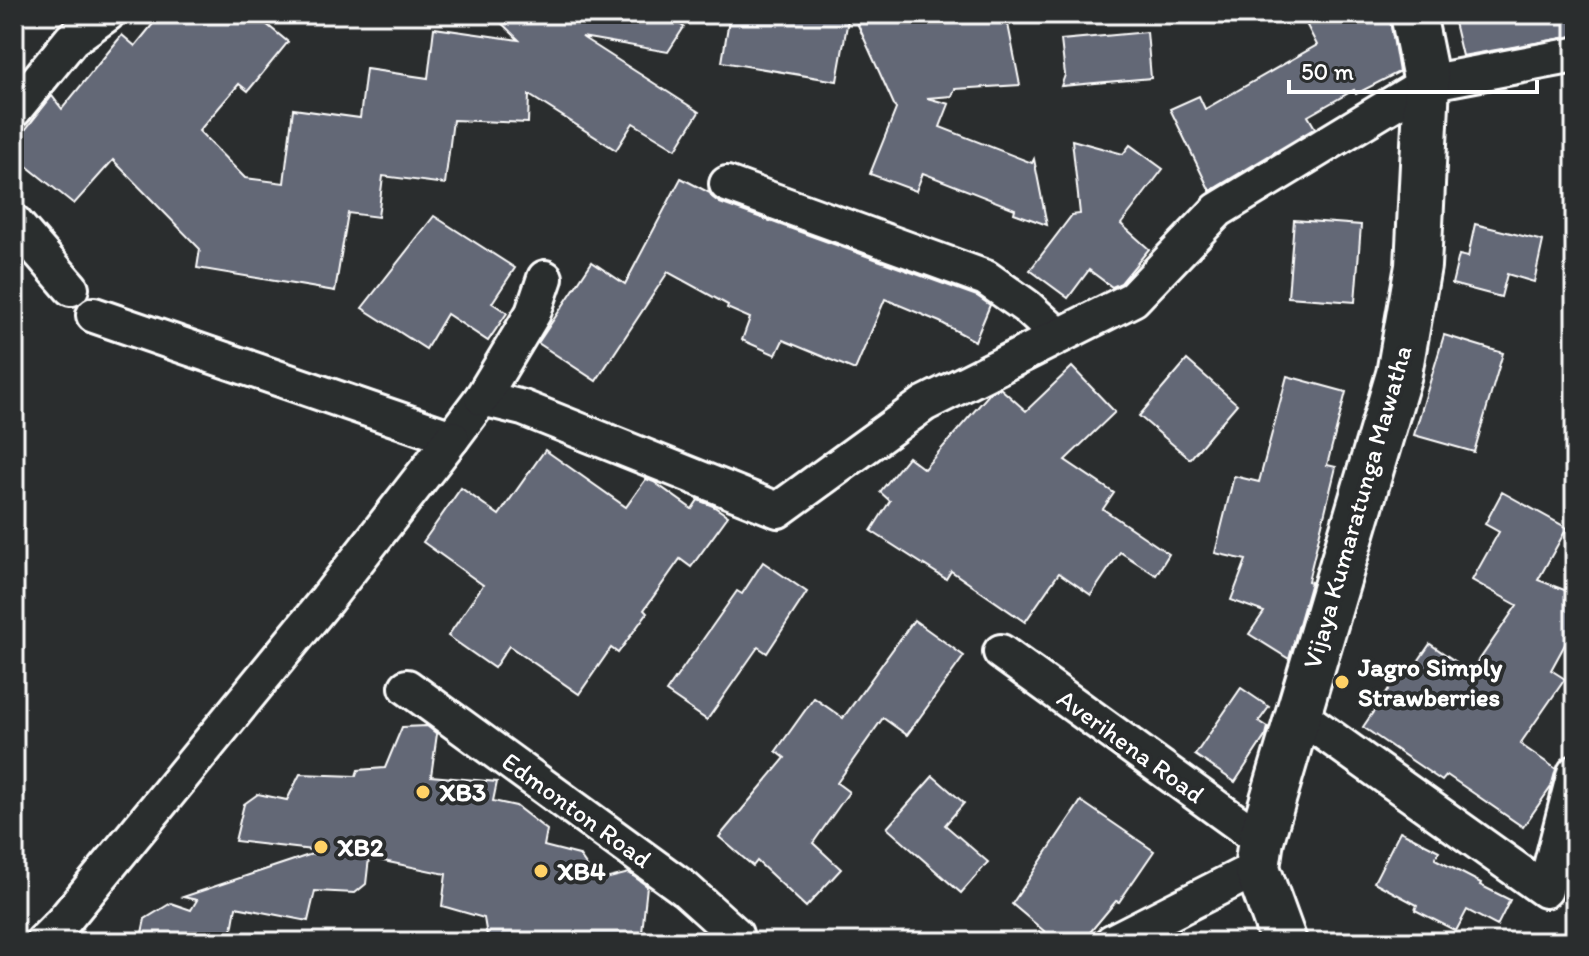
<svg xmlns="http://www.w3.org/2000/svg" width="1589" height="956" viewBox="0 0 1589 956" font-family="Itim,sans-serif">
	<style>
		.building { fill: #646776; stroke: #fff; stroke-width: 2 }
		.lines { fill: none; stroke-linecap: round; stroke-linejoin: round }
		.street-casing { stroke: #fff; stroke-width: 40 }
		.secondary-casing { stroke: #fff; stroke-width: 50 }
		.street { stroke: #2a2d2e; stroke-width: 34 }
		.secondary { stroke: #2a2d2e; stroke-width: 44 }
		.poi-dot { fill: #ffd166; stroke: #2a2d2e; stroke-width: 3 }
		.labels { text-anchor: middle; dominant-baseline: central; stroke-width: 8; stroke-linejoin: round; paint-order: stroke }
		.street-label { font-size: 26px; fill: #fff; stroke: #2a2d2e }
		.poi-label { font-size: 26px; font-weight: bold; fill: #fff; stroke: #2a2d2e; text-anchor: start }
	</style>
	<rect width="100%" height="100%" fill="#2a2d2e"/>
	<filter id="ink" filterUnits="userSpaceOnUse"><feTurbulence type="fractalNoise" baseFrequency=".0125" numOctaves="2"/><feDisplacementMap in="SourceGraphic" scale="16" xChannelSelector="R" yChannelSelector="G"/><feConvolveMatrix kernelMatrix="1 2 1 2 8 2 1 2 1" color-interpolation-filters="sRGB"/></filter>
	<g filter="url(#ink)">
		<g class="building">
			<polygon points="161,14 254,14 288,42 248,91 239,84 199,131 245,178 284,183 293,109 360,118 366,69 428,78 434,28 519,40 492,14 663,14 684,27 668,52 582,37 699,112 676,149 633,123 616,150 529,95 528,123 453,120 445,184 383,176 378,217 348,213 335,291 197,268 200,249 113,160 74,204 14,156 14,144 52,96 62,109 122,35 135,46"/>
			<polygon points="730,14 849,14 837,81 722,62"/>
			<polygon points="853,14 1006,14 1020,85 955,89 952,96 927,98 949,104 940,127 1032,163 1034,159 1047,225 1014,213 1015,209 923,173 916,191 870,174 896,109"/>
			<polygon points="1301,14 1389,14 1399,72 1356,94 1354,90 1308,116 1315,128 1210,191 1170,109 1199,96 1205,109 1317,45"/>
			<polygon points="1452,14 1575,14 1575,36 1462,56"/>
			<polygon points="1147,32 1151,78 1061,86 1065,75 1061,40"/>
			<polygon points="1072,140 1123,154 1130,145 1163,169 1121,224 1149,249 1121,283 1112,287 1089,270 1068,298 1030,270 1072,215 1080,214"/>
			<polygon points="681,178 710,193 712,197 720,203 977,296 990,305 975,341 940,322 885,299 855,370 783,340 776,355 742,340 750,318 727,308 728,305 668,272 596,381 538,343 592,262 625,284"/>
			<polygon points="434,216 515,268 492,303 507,313 488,341 447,314 426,349 362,308"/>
			<polygon points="1294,220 1361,225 1355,302 1288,297"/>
			<polygon points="1475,224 1543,241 1534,282 1507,274 1501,297 1452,284 1459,255 1468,257"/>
			<polygon points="1444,335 1503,353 1474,452 1414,435"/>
			<polygon points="1187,360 1237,404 1190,459 1139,416"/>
			<polygon points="1072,367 1115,412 1065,460 1114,493 1103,509 1169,554 1156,575 1120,552 1091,595 1059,573 1025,622 951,571 946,579 871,531 890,501 880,492 908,457 924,469 990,393 1000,388 1026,411"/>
			<polygon points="1287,376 1346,392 1327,465 1336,467 1308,581 1311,582 1289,659 1249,634 1264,612 1231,600 1246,560 1215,553 1234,476 1259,482"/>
			<polygon points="545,450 626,507 646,479 654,482 692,509 698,500 713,506 728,516 691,567 680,559 644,610 647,613 618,653 611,648 579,694 509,646 494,668 448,636 483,585 423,542 461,488 499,515"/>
			<polygon points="1502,492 1567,528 1538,580 1575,594 1575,626 1551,670 1565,679 1520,744 1556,769 1551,787 1523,827 1447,775 1442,781 1363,727 1403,668 1410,673 1430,644 1471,672 1517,605 1472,580 1499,532 1485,524"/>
			<polygon points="763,562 807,592 767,653 758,647 707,720 666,692 737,591 742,594"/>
			<polygon points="914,620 964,656 907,735 883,718 837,783 849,792 813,843 841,869 806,907 757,861 753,866 719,837 785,758 776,751 814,698 843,718"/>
			<polygon points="1241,688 1269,707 1259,721 1268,727 1266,735 1235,782 1195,755"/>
			<polygon points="427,726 437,734 431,776 497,782 493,801 516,806 547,830 544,846 579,855 597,881 629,873 647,886 641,942 488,942 484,918 442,906 446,874 369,858 366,884 355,893 315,891 308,921 236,907 230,942 140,942 145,919 171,903 191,910 197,900 183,897 321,851 235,841 244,804 258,794 287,800 300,774 356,776 358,770 385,768 402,727"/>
			<polygon points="933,776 964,803 945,825 988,862 961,893 887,828"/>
			<polygon points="1081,801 1154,851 1119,902 1116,901 1082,942 1057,942 1012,904"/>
			<polygon points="1400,831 1439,851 1435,859 1481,883 1480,885 1510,900 1497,926 1467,910 1456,931 1415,910 1417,905 1374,882"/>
		</g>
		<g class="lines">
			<g class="street-casing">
				<g id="street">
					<polyline points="14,110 72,39 107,14"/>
					<polyline points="727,184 986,278 1027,307 1059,336"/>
					<polyline points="14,222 71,288"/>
					<polyline points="94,315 452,438 482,398 523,408 778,510 924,404 1133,299 1218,210 1427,83 1575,55"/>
					<polyline points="482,398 533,313 545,278"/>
					<polyline points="1001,652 1261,840"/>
					<polyline points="407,687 685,889 735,934 737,942"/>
					<polyline points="1298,714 1545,890 1575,773"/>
					<polyline points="43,942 62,923 327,599 452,438"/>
					<polyline points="1112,942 1257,868"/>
				</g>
			</g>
			<g class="secondary-casing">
				<polyline id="secondary" points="1284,942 1257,868 1261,840 1399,374 1418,266 1427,83 1413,14"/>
			</g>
			<use href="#street" class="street"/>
			<use href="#secondary" class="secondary"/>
		</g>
	</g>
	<g class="poi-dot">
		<circle cx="1342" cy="682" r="8"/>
		<circle cx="423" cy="792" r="8"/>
		<circle cx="321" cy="847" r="8"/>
		<circle cx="541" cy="871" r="8"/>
	</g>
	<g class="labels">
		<g class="street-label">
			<text transform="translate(1357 507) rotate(-74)">Vijaya Kumaratunga Mawatha</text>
			<text transform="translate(1131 746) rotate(36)">Averihena Road</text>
			<text transform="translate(577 810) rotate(36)">Edmonton Road</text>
		</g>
		<g class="poi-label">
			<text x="1358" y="667">Jagro Simply<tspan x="1358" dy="30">Strawberries</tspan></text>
			<text x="439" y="792">XB3</text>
			<text x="337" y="847">XB2</text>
			<text x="557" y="871">XB4</text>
		</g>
	</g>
	<rect width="1589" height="956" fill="none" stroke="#2a2d2e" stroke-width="48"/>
	<rect x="24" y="24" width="1541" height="908" fill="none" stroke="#fff" stroke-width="3" filter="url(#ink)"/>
	<path d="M1289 80v12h248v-12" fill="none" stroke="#ffffff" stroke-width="4"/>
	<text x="1301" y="80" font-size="24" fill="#ffffff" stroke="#2a2d2e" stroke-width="6" paint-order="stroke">50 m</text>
</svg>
